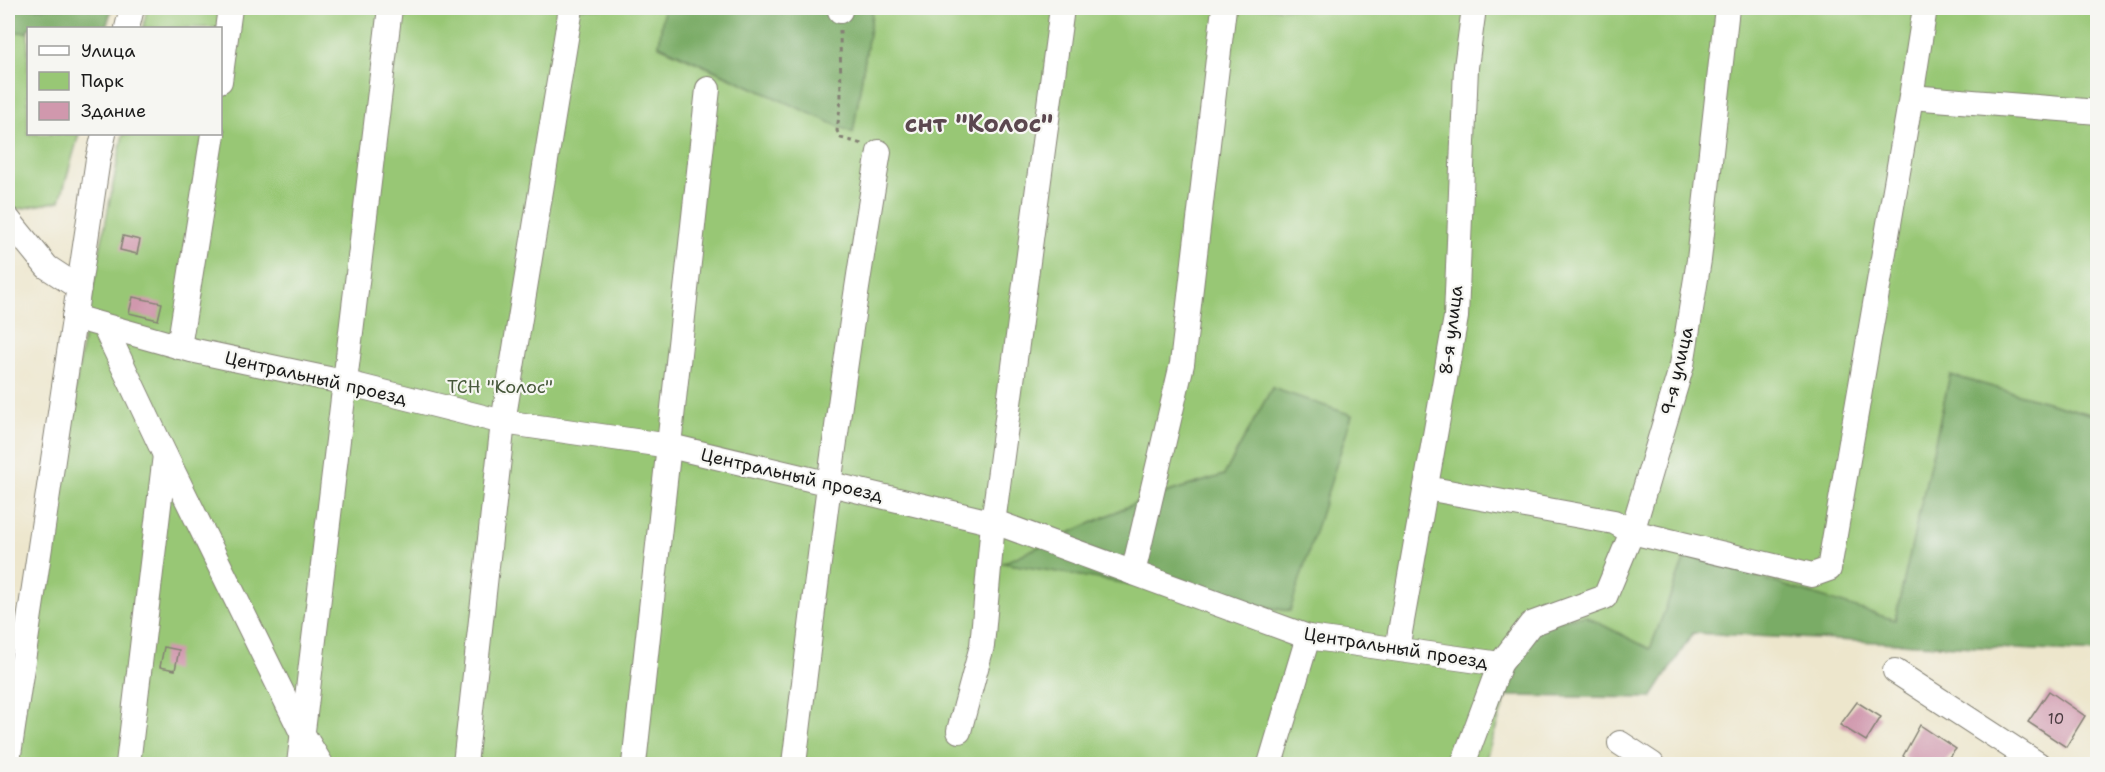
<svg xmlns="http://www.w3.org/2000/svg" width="2105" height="772" viewBox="0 0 2105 772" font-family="'Shantell Sans',sans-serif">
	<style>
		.green { fill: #98c775; stroke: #5a7248; stroke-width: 1.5; fill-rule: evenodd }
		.forest { fill: #7aac66; stroke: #4b6441; stroke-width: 1.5 }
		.building { fill: #d098ad }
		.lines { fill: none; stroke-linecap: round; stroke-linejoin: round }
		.minor-casing { stroke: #848174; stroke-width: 26 }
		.path { stroke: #848174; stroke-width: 3; stroke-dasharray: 4.5 4.5; stroke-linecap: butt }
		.minor { stroke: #fff; stroke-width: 24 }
		.labels { text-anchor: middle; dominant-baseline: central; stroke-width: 4.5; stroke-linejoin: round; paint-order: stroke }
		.number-label { font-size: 15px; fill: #493b40 }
		.street-label { font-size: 18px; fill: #1c1c1c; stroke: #f6f6f2 }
		.park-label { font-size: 18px; fill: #47583b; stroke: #f6f6f2 }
		.district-label { font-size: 24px; font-weight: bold; fill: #5b474f; stroke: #f6f6f2 }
	</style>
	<rect width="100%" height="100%" fill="#f6f6f2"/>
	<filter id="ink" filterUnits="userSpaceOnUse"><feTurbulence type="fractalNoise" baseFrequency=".0167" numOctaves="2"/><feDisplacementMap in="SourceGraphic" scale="12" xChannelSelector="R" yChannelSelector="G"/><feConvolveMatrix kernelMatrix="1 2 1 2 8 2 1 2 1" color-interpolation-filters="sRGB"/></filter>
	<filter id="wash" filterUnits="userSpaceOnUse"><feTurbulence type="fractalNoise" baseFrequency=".008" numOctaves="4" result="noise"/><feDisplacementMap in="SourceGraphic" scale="24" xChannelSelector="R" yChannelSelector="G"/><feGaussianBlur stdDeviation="1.35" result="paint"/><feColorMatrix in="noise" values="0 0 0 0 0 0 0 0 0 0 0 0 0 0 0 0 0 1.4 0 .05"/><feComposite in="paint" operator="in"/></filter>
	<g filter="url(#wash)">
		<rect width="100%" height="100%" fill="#ede6cc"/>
		<g class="green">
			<path d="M 147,8 L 664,8 L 659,46 L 853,132 L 873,8 L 2097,8 L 2097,416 L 1950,375 L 1895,621 L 1686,555 L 1650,650 L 1585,616 L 1531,624 L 1484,764 L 15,764 L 86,321 L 123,134 L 220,134 L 220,28 L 143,28 ZM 1272,388 L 1290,611 L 1004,563 L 1142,500 L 1224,475 Z"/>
			<polygon points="8,13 10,31 28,32 28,134 79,134 60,201 8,211"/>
		</g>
		<g class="forest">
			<polygon points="8,8 112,8 106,28 28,28 28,32 9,32"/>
			<polygon points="664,8 873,8 853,133 659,45"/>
			<polygon points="1950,375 2097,416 2097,653 1693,633 1651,698 1507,696 1531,624 1585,616 1650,649 1686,555 1895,620"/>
			<polygon points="1272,388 1352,415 1290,611 1003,563 1142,500 1224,475"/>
		</g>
		<g id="blocks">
			<g class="building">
				<polygon points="123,236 140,240 137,254 120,250"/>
				<polygon points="133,297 162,303 158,320 129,313"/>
				<polygon points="164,647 179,650 175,670 160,667"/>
				<polygon points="2049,691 2085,716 2066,747 2028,722"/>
				<polygon points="1857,702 1881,717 1866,741 1840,725"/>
				<polygon points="1920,725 1956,749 1942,765 1916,765 1903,756"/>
			</g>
		</g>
	</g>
	<g filter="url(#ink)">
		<use href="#blocks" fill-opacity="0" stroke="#848174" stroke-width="1.5"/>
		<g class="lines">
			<g class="minor-casing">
				<g id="minor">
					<polyline points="839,8 840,11"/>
					<polyline points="127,28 132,8"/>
					<polyline points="220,81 230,8"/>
					<polyline points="1911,97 2098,112"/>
					<polyline points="8,219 47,267 79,288"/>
					<polyline points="74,317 191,350 343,382 503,422 670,446 1003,525 1308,637 1500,664"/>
					<polyline points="104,326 165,455 301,731 321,764"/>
					<polyline points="179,347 213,134"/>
					<polyline points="1426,488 1614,522 1632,532 1812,575 1829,569 1911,97 1925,8"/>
					<polyline points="1133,573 1182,364 1224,8"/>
					<polyline points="1397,649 1456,317 1466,67 1474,8"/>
					<polyline points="1895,671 2038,764"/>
					<polyline points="959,731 982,646 993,523 1062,8"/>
					<polyline points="1620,743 1652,764"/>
					<polyline points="8,761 98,159 104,134"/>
					<polyline points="128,764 165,455"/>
					<polyline points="299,764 390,8"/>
					<polyline points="465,764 503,422 571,8"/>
					<polyline points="634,764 708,89"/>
					<path d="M 794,764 C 819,560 844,355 879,152"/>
					<polyline points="1270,764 1308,637"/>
					<polyline points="1463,764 1500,664 1531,624 1605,597 1632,532 1682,365 1699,260 1727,8"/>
				</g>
			</g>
			<polyline class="path" points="840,30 841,99 837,131 841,138 862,144"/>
			<use href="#minor" class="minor"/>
		</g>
	</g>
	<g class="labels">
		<g class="number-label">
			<text x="2056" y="719">10</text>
		</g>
		<g class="street-label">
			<text transform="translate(1451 330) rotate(-83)">8-я улица</text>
			<text transform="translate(1677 371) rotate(-77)">9-я улица</text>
			<text transform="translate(316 378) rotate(13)">Центральный проезд</text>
			<text transform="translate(792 475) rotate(13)">Центральный проезд</text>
			<text transform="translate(1396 648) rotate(9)">Центральный проезд</text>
		</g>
		<g class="park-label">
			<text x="500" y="387">ТСН "Колос"</text>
		</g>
		<g class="district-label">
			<text x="979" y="124">снт "Колос"</text>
		</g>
	</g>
	<rect width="2105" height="772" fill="none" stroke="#f6f6f2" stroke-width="30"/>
	<rect x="27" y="27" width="195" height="108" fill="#f6f6f2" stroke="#9f9f9c" stroke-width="1.5"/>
	<rect x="39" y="46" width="30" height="9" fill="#ffffff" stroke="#9f9f9c" stroke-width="1.5"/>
	<text x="81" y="57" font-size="18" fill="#1c1c1c">Улица</text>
	<rect x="39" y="72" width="30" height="18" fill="#98c775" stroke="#9f9f9c" stroke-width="1.5"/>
	<text x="81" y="87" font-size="18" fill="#1c1c1c">Парк</text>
	<rect x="39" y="102" width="30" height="18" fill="#d098ad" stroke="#9f9f9c" stroke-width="1.5"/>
	<text x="81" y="117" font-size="18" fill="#1c1c1c">Здание</text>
</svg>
